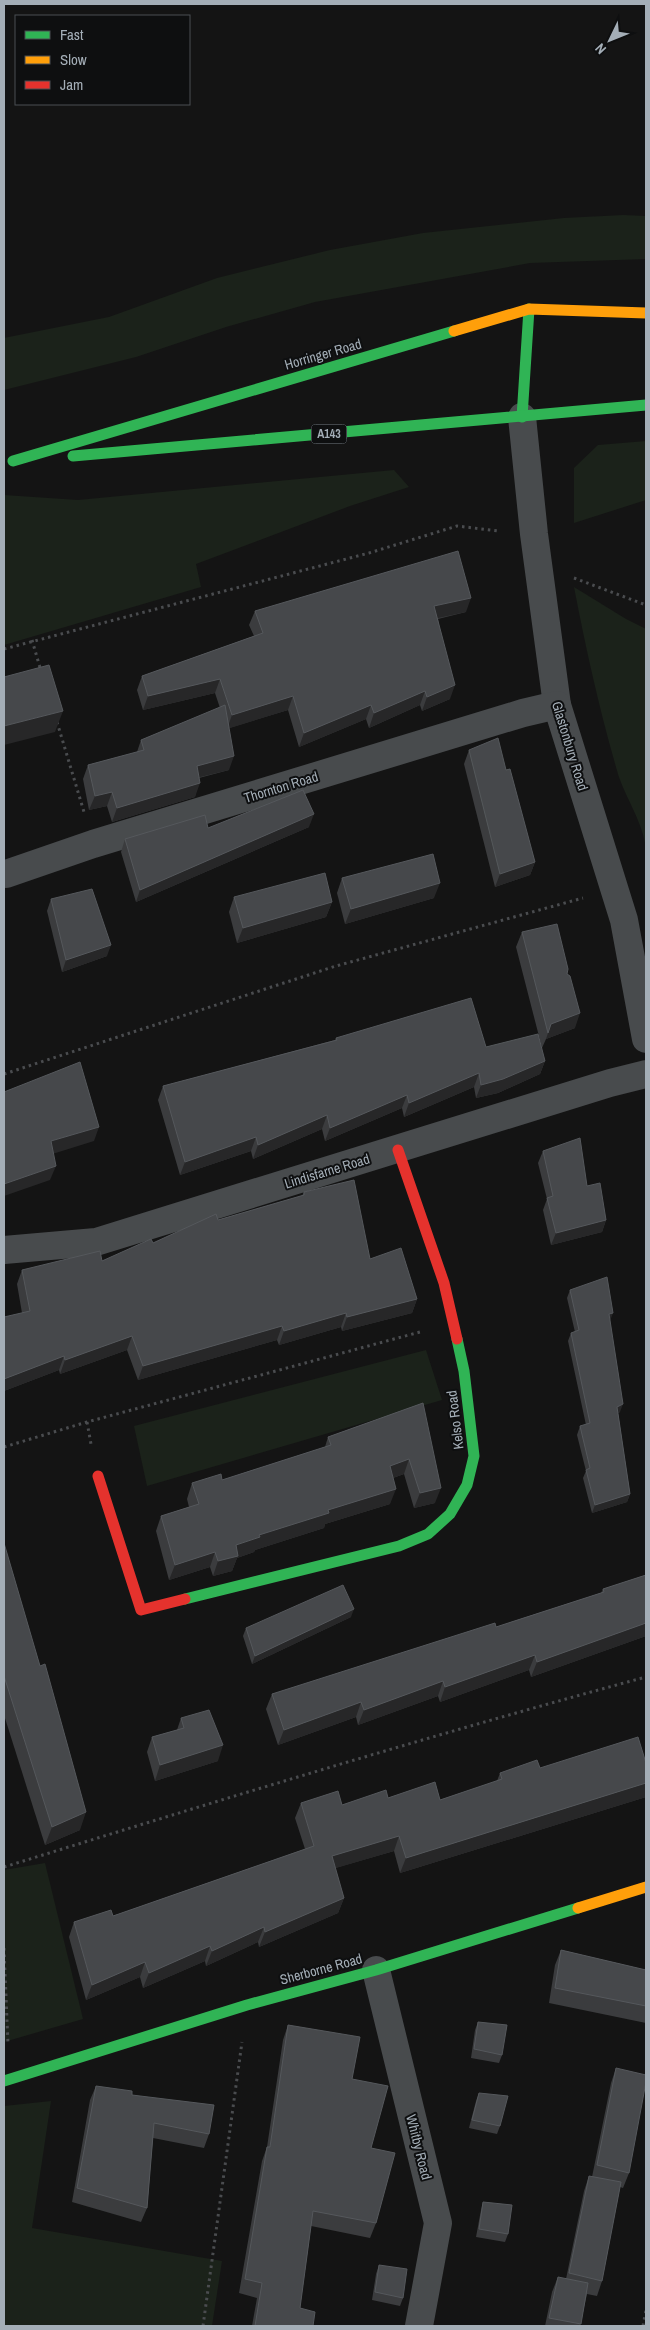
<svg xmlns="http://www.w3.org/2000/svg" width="650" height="2330" viewBox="0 0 650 2330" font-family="'Archivo Narrow',sans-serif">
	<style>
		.green { fill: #1b221a }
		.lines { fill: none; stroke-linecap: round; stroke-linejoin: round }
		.path { stroke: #4a4c4f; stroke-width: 3; stroke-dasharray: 2.5 4; stroke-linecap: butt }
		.street { stroke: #484b4d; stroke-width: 28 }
		.fast { stroke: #30b455; stroke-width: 11 }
		.slow { stroke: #ff9f0a; stroke-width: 11 }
		.jam { stroke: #e5322d; stroke-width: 11 }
		.wall { fill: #3b3c3e }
		.shaded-wall { fill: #272728 }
		.building { fill: #46484b; stroke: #55585c }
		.labels { text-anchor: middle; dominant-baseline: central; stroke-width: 4; stroke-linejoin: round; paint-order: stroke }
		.shield { fill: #0e0f10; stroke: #777e85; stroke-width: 1 }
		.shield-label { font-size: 12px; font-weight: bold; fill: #a4aeb7 }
		.street-label { font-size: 14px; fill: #a4aeb7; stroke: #0e0f10 }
	</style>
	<rect width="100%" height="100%" fill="#141414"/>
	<g class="green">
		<polygon points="623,215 646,216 646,259 530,263 315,302 226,327 136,357 4,390 4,338 109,317 217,278 330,250 423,233 564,218"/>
		<polygon points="646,441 646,500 574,523 574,468 598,445"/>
		<polygon points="394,470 409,487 350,506 196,564 201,587 4,645 4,495 78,500"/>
		<path d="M 574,587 L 626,619 L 646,629 L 646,849 C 643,822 626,799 618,774 C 600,712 586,650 574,587 Z"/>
		<polygon points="426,1350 442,1400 147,1486 134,1426"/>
		<polygon points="45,1863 83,2019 4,2042 4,1870"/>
		<polygon points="51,2101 32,2228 222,2261 212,2326 4,2326 4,2106"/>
	</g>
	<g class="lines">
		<g class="path">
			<polyline points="574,578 646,605"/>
			<polyline points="32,640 41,671"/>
			<polyline points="4,649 369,553 457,526 499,531"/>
			<polyline points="57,722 84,812"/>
			<polyline points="4,1074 336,966 583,898"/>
			<polyline points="87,1422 91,1444"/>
			<polyline points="4,1447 87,1422 420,1332"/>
			<path d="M 4,1867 C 217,1801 431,1735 646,1677"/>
			<polyline points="4,1948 8,2044"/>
			<polyline points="203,2326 242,2042"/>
			<polyline points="643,2326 646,2310"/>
		</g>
		<g class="street">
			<polyline points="522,417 534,534 557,705 624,920 646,1039"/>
			<polyline points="6,874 93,844 523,713 557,705"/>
			<polyline points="4,1250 96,1242 610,1083 646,1074"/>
			<polyline points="376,1970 438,2223 419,2326"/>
		</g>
		<g class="fast">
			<polyline points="522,417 529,309"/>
			<polyline points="73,456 646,405"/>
			<polyline points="13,461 454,331"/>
			<polyline points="185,1599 399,1546 428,1534 450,1514 467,1485 474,1456 464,1371 457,1339"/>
			<polyline points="4,2081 247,2005 376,1970 578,1908"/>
		</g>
		<g class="slow">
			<polyline points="454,331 529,309 646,313"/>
			<polyline points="578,1908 646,1887"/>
		</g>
		<g class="jam">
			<polyline points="398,1150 444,1283 457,1339"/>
			<polyline points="98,1476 141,1610 185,1599"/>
		</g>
	</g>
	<g class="wall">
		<polygon points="255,611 466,612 438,619 450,699 422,711 420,705 369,728 366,719 299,747 288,710 229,728 229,770 199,778 195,797 112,822 107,806 89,810 83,779 88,765 137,752 141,740 220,708 215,693 143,710 137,690 142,676 254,636 249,625"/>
		<polygon points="469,750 506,770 535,862 530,875 495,887 464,764"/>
		<polygon points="309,827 136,902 121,852 125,839 208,828"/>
		<polygon points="342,878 434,898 345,924 337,893"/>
		<polygon points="234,897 332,902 326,917 237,943 229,912"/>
		<polygon points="51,899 107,956 62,972 47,911"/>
		<polygon points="522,932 567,974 575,1028 546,1039 542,1048 516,947"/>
		<polygon points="336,1038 486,1047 545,1061 540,1074 498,1093 476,1098 474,1087 404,1117 402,1108 325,1141 322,1129 253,1159 251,1151 180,1175 158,1100 163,1086 335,1040"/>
		<polygon points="543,1151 587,1186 606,1220 602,1232 551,1245 543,1210 547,1199 538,1163"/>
		<polygon points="304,1192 370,1259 417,1299 412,1313 342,1331 341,1327 279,1345 277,1340 138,1380 127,1350 60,1374 59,1370 4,1391 4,1317 22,1313 17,1284 22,1270 102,1261 218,1220 302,1196"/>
		<polygon points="570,1290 610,1320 620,1412 618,1413 630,1494 627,1502 592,1513 583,1478 586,1471 577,1435 580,1426 586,1425 568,1341 571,1333 575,1332 567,1298"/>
		<polygon points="423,1403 435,1503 414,1508 404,1474 393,1478 390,1504 325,1524 324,1528 255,1550 254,1552 237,1558 232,1571 213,1576 210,1567 169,1580 156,1531 161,1516 189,1507 187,1499 192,1483 222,1480 325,1447 328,1437"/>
		<polygon points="4,1543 80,1830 45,1845 4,1715"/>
		<polygon points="646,1575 646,1636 531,1677 529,1670 440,1702 438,1696 358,1725 356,1717 278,1745 266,1709 272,1694 496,1627 601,1593 603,1589"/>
		<polygon points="351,1617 252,1664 243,1636 246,1628"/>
		<polygon points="181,1718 218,1761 155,1781 147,1752 152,1737 177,1730"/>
		<polygon points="646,1763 646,1797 400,1873 394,1851 335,1868 344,1898 338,1913 259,1947 258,1942 206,1966 205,1961 143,1988 140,1977 86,2000 69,1937 74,1922 113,1916 305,1849 295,1818 301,1803 342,1805 388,1798 440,1800 497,1781 500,1773 540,1768"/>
		<polygon points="561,1950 646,1970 646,2023 549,2003 555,1965"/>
		<polygon points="478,2022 502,2055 499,2063 471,2058 475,2030"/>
		<polygon points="288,2025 352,2079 371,2148 376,2223 370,2238 311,2226 300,2308 313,2326 252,2326 257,2298 239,2293 262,2161 267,2147 283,2040"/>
		<polygon points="616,2068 629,2173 623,2188 620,2187 602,2281 597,2296 587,2294 580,2326 545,2326 552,2292 558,2277 566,2279 584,2191 589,2176 592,2177 611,2083"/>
		<polygon points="96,2086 132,2095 209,2134 204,2148 153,2138 147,2208 141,2222 72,2202 90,2100"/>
		<polygon points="479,2093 500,2126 497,2134 469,2128 476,2101"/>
		<polygon points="483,2202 508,2234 505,2242 476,2237 481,2210"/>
		<polygon points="379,2265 403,2298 400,2306 372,2300 376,2274"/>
	</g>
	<g class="shaded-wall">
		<polygon points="471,598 466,612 429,620 434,606"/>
		<polygon points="220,679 215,693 143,710 148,696"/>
		<polygon points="455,685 450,699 422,711 427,697"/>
		<polygon points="425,691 420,705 369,728 374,713"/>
		<polygon points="293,696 288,710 227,729 232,715"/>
		<polygon points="371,705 366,719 299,747 304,733"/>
		<polygon points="63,711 55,732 4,745 4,726"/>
		<polygon points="234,756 229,770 192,779 197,766"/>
		<polygon points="200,783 195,797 112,822 117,808"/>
		<polygon points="112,792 107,806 89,810 95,796"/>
		<polygon points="314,814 309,827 136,902 140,890"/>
		<polygon points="535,862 530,875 495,887 500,874"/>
		<polygon points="440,883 434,898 345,924 351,909"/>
		<polygon points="332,902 326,917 237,943 243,928"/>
		<polygon points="111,945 107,956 62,972 66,960"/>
		<polygon points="580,1013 575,1028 546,1039 551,1024"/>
		<polygon points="545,1061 540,1074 498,1093 476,1098 481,1085"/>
		<polygon points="479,1073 474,1087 404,1117 409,1103"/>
		<polygon points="407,1095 402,1108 325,1141 330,1128"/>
		<polygon points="327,1115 322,1129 253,1159 258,1145"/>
		<polygon points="99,1127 94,1141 46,1156 51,1141"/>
		<polygon points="256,1137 251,1151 180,1175 185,1162"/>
		<polygon points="56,1166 50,1180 4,1196 4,1184"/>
		<polygon points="606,1220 602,1232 551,1245 556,1233"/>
		<polygon points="417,1299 412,1313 342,1331 347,1317"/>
		<polygon points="346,1313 341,1327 279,1345 284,1331"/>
		<polygon points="613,1313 610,1321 609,1314"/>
		<polygon points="282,1326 277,1340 138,1380 143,1366"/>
		<polygon points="132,1336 127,1350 60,1374 65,1360"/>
		<polygon points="64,1356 59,1370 4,1391 4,1379"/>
		<polygon points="623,1404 620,1412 614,1415 617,1407"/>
		<polygon points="409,1459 404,1474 384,1481 390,1466"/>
		<polygon points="441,1488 435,1503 414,1508 420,1493"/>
		<polygon points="396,1489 390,1504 325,1524 324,1528 255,1550 254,1552 237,1558 232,1571 213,1576 218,1561 236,1545 259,1535 328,1510"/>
		<polygon points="630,1494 627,1502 592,1513 595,1505"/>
		<polygon points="215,1552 210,1567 169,1580 175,1565"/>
		<polygon points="354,1609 351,1617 252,1664 255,1656"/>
		<polygon points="646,1623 646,1636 531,1677 537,1662"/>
		<polygon points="535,1655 529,1670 440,1702 445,1687"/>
		<polygon points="443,1681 438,1696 358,1725 364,1710"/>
		<polygon points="361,1702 356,1717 278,1745 284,1730"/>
		<polygon points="223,1745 218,1761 155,1781 160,1765"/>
		<polygon points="646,1783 646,1797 400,1873 406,1858"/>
		<polygon points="86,1812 80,1830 45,1845 52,1827"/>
		<polygon points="399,1836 394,1851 326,1871 332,1856"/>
		<polygon points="344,1898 338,1913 259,1947 265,1932"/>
		<polygon points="264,1927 258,1942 206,1966 212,1951"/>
		<polygon points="210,1946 205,1961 143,1988 149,1973"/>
		<polygon points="145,1962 140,1977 86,2000 92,1985"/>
	</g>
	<g class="building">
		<polygon points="458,551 471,598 434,606 455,685 427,697 425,691 374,713 371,705 304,733 293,696 232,715 220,679 148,696 142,676 263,633 255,611"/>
		<polygon points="49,665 63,711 4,726 4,677"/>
		<polygon points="225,705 234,756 197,766 200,783 117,808 112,792 95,796 88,765 144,750 141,740"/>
		<polygon points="498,738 506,770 510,769 535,862 500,874 469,750"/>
		<polygon points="303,790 314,814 140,890 125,839 205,815 208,828"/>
		<polygon points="433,854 440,883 351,909 342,878"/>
		<polygon points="325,873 332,902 243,928 234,897"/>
		<polygon points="92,889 111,945 66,960 51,899"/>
		<polygon points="557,924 568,969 567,974 570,976 580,1013 551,1024 548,1033 522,932"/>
		<polygon points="471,998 486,1047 538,1034 545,1061 503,1079 481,1085 479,1073 409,1103 407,1095 330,1128 327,1115 258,1145 256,1137 185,1162 163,1086 337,1040 336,1038"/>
		<polygon points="80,1062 99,1127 51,1141 56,1166 4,1184 4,1092"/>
		<polygon points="580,1138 587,1186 600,1183 606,1220 556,1233 547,1198 553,1196 543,1151"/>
		<polygon points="354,1180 370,1259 401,1248 417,1299 347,1317 346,1313 284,1331 282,1326 143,1366 132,1336 65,1360 64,1356 4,1379 4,1317 30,1311 22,1270 100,1251 102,1261 151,1239 153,1243 216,1214 218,1220 304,1195 304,1192"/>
		<polygon points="607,1277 613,1313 609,1314 623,1404 617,1407 630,1494 595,1505 586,1470 590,1468 580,1426 590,1423 571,1333 579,1330 570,1290"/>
		<polygon points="423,1403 441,1488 420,1493 409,1459 390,1466 396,1489 328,1510 329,1513 259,1535 260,1537 236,1545 238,1556 218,1561 215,1552 175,1565 161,1516 199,1504 192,1483 221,1474 222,1480 331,1445 328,1437"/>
		<polygon points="4,1543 40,1666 45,1664 86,1812 52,1827 4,1676"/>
		<polygon points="646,1575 646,1623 537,1662 535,1655 445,1687 443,1681 364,1710 361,1702 284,1730 272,1694 495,1623 496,1627 604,1592 603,1589"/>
		<polygon points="343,1585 354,1609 255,1656 246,1628"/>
		<polygon points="209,1710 223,1745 160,1765 152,1737 184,1728 181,1718"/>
		<polygon points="638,1737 646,1763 646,1783 406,1858 399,1836 332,1856 344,1898 265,1932 264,1927 212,1951 210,1946 149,1973 145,1962 92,1985 74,1922 111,1910 113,1916 314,1846 301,1803 338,1791 342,1805 386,1790 388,1798 435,1782 440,1800 502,1779 500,1773 537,1760 540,1768"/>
		<polygon points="561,1950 646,1970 646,2006 555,1988"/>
		<polygon points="478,2022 507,2025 502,2055 474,2049"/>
		<polygon points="288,2025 360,2037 352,2079 388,2086 371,2148 395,2153 376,2223 313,2211 300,2308 315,2312 313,2326 255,2326 262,2283 245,2279 267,2147 270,2147"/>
		<polygon points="616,2068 646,2075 646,2082 629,2173 597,2165"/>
		<polygon points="96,2086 132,2091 132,2095 214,2105 209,2134 154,2123 147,2208 77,2188"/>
		<polygon points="479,2093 508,2096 500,2126 472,2120"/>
		<polygon points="589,2176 621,2182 602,2281 569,2273"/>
		<polygon points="483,2202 512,2205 508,2234 479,2229"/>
		<polygon points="379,2265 407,2269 403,2298 375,2292"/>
		<polygon points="558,2277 588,2283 581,2324 549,2318"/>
	</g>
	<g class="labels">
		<rect class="shield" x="311.5" y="424.5" width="35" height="19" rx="4"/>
		<g class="shield-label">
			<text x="329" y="434">A143</text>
		</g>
		<g class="street-label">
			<text transform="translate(323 354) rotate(-16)">Horringer Road</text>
			<text transform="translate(570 746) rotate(73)">Glastonbury Road</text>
			<text transform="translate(281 787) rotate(-17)">Thornton Road</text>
			<text transform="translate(327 1171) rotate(-17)">Lindisfarne Road</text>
			<text transform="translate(455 1420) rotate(-97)">Kelso Road</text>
			<text transform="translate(321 1969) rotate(-15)">Sherborne Road</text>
			<text transform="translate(419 2147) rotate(76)">Whitby Road</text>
		</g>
	</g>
	<rect width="650" height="2330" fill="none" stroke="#a4aeb7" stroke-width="10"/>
	<rect x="15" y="15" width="175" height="90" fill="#0e0f10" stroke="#4a4f53"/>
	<rect x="25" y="31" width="25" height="8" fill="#30b455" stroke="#4a4f53"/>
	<text x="60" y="40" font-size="15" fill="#a4aeb7">Fast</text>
	<rect x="25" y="56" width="25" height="8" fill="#ff9f0a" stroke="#4a4f53"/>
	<text x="60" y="65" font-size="15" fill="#a4aeb7">Slow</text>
	<rect x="25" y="81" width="25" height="8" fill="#e5322d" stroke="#4a4f53"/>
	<text x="60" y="90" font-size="15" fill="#a4aeb7">Jam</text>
	<g transform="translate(610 40) rotate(227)" stroke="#0e0f10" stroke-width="4" paint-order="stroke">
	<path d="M0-4L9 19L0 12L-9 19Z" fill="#a4aeb7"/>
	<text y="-8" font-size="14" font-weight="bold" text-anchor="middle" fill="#a4aeb7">N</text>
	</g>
</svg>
